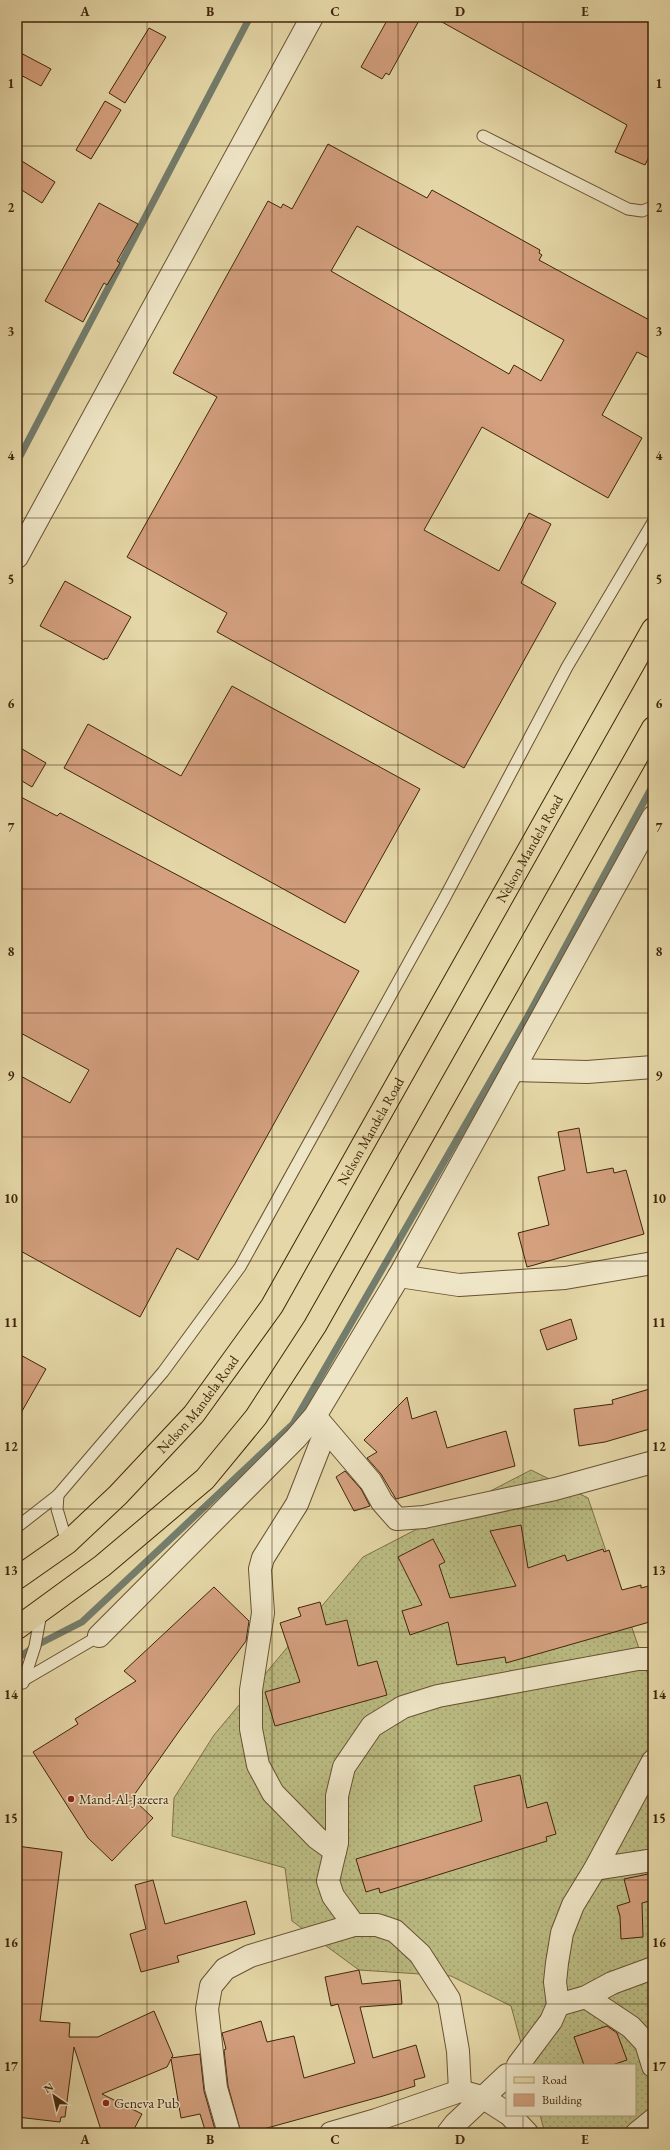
<svg xmlns="http://www.w3.org/2000/svg" width="670" height="2150" viewBox="0 0 670 2150" font-family="'EB Garamond',serif">
	<style>
		.grass { fill: url(#grass-dots); stroke: #7e7047 }
		.lines { fill: none; stroke-linecap: round; stroke-linejoin: round }
		.stream { stroke: #747d6c; stroke-width: 7 }
		.building { fill: #d4a07e; stroke: #40250b; fill-rule: evenodd }
		.service-casing { stroke: #695232; stroke-width: 13 }
		.minor-casing { stroke: #695232; stroke-width: 24 }
		.primary-casing { stroke: #40250b; stroke-width: 24 }
		.service { stroke: #eee5c6; stroke-width: 11 }
		.minor { stroke: #eee5c6; stroke-width: 22 }
		.primary { stroke: #e5d7a7; stroke-width: 22 }
		.grid { fill: none; stroke: #40250b; stroke-width: 1; stroke-opacity: 0.55 }
		.poi-dot { fill: #8f2418; stroke: #eee5c6; stroke-width: 1.5 }
		.labels { text-anchor: middle; dominant-baseline: central; stroke-width: 3; stroke-linejoin: round; paint-order: stroke }
		.street-label { font-size: 14px; fill: #40250b; stroke: #eee5c6 }
		.poi-label { font-size: 14px; fill: #40250b; stroke: #eee5c6; text-anchor: start }
		.neatline { fill: none; stroke: #40250b; stroke-width: 1.5 }
		.grid-label { font-size: 13px; text-anchor: middle; font-weight: bold; fill: #40250b }
	</style>
	<defs>
		<pattern id="grass-dots" width="8" height="8" patternUnits="userSpaceOnUse"><rect width="8" height="8" fill="#bbbc83"/><path d="M2 2h.1M6 6h.1" fill="none" stroke="#a2a170" stroke-width="1.8" stroke-linecap="round"/></pattern>
	</defs>
	<rect width="100%" height="100%" fill="#e5d7a7"/>
	<filter id="stains"><feTurbulence type="fractalNoise" baseFrequency=".005" numOctaves="4"/><feColorMatrix values="0 0 0 0 .2 0 0 0 0 .09 0 0 0 0 .02 0 0 0 .5 -.17"/></filter>
	<radialGradient id="worn" r=".72"><stop offset=".6" stop-color="#630" stop-opacity="0"/><stop offset="1" stop-color="#630" stop-opacity=".3"/></radialGradient>
	<polygon class="grass" points="531,1470 588,1498 649,1678 653,1679 653,2133 545,2133 540,2115 635,2115 635,2065 527,2065 511,2006 451,1976 359,1970 292,1921 285,1868 172,1836 174,1798 214,1735 363,1557"/>
	<g class="lines">
		<g class="stream">
			<polyline points="17,462 250,17"/>
			<polyline points="17,1659 35,1646 82,1622 293,1424 528,1016 653,785"/>
		</g>
	</g>
	<g class="building">
		<polygon points="389,17 421,17 389,75 386,73 382,79 361,67"/>
		<polygon points="433,17 653,17 653,148 645,165 615,152 627,125"/>
		<polygon points="149,28 166,37 125,103 109,93"/>
		<polygon points="17,51 51,69 41,86 17,73"/>
		<polygon points="105,101 121,110 91,159 76,150"/>
		<path d="M 328,144 L 427,198 L 432,190 L 540,250 L 539,253 L 542,255 L 539,260 L 653,322 L 653,360 L 637,352 L 602,415 L 642,438 L 608,498 L 482,427 L 424,530 L 499,571 L 529,513 L 551,524 L 521,583 L 556,603 L 464,768 L 217,632 L 227,613 L 127,557 L 217,397 L 173,373 L 268,201 L 281,208 L 283,204 L 292,209 ZM 357,226 L 564,340 L 541,381 L 514,365 L 509,374 L 331,271 Z"/>
		<polygon points="17,158 55,182 42,203 17,187"/>
		<polygon points="99,203 138,224 117,261 120,263 107,285 104,283 83,322 45,301"/>
		<polygon points="65,581 131,617 107,659 105,658 104,660 40,626"/>
		<polygon points="232,686 420,789 345,923 64,768 88,724 181,776"/>
		<polygon points="17,746 46,763 32,787 17,778"/>
		<polygon points="17,795 57,816 60,813 359,971 198,1260 177,1248 140,1317 17,1249 17,1074 70,1103 89,1070 17,1031"/>
		<polygon points="579,1128 587,1173 613,1168 614,1173 626,1170 644,1234 527,1267 518,1233 549,1225 538,1177 565,1170 558,1132"/>
		<polygon points="571,1319 577,1339 547,1350 540,1330"/>
		<polygon points="17,1353 46,1369 17,1420"/>
		<polygon points="653,1388 653,1428 605,1442 579,1446 574,1409 613,1404 612,1400"/>
		<polygon points="407,1397 412,1419 436,1411 447,1448 506,1431 515,1466 396,1499 381,1474 367,1458 377,1452 364,1440"/>
		<polygon points="345,1471 361,1489 370,1506 354,1511 336,1477"/>
		<polygon points="521,1525 528,1568 565,1555 567,1561 603,1549 604,1552 609,1550 622,1590 641,1585 641,1588 653,1585 653,1621 506,1663 505,1657 457,1665 448,1622 410,1635 402,1611 422,1605 398,1557 433,1539 445,1562 439,1565 450,1598 516,1586 490,1531"/>
		<polygon points="214,1587 249,1621 246,1641 182,1727 132,1798 153,1818 112,1861 88,1838 33,1752 78,1724 75,1719 136,1681 124,1671"/>
		<polygon points="320,1602 326,1625 347,1620 358,1666 377,1661 387,1695 275,1726 265,1692 300,1682 280,1623 301,1616 298,1608"/>
		<polygon points="520,1775 527,1808 547,1802 556,1834 546,1837 547,1841 380,1893 379,1888 366,1892 356,1859 482,1821 474,1786"/>
		<polygon points="17,1846 62,1852 40,2021 70,2023 69,2037 98,2037 154,2011 173,2056 171,2058 200,2054 204,2091 216,2133 206,2133 200,2114 181,2118 171,2059 167,2067 102,2094 142,2114 132,2133 102,2133 74,2047 65,2117 61,2117 60,2122 17,2117"/>
		<polygon points="653,1873 653,1900 642,1903 643,1937 621,1939 620,1916 617,1906 630,1902 624,1879"/>
		<polygon points="153,1880 165,1924 246,1901 255,1934 177,1956 179,1962 141,1972 130,1934 146,1929 135,1885"/>
		<polygon points="359,1970 362,1984 400,1980 402,2004 360,2007 373,2058 416,2045 425,2077 414,2080 415,2086 383,2096 249,2133 241,2133 228,2086 224,2050 226,2049 222,2033 261,2021 267,2042 294,2036 304,2078 355,2063 338,2004 331,2006 325,1977"/>
		<polygon points="607,2026 617,2033 627,2060 612,2065 584,2065 574,2037"/>
	</g>
	<g class="lines">
		<g class="service-casing">
			<g id="service">
				<polyline points="483,136 628,209 642,211 653,207"/>
				<polyline points="58,1495 57,1509 67,1543"/>
				<polyline points="17,1527 58,1495 163,1372 240,1267 444,899 567,667 653,522"/>
				<polyline points="23,1683 35,1646 41,1613"/>
				<polyline points="17,1684 99,1636"/>
			</g>
		</g>
		<g class="minor-casing">
			<g id="minor">
				<polyline points="17,557 312,17"/>
				<polyline points="513,1070 587,1072 653,1067"/>
				<polyline points="399,1276 459,1285 565,1278 653,1263"/>
				<polyline points="319,1421 371,1482 382,1502 397,1519 424,1517 555,1489 653,1462"/>
				<polyline points="326,1430 297,1504 263,1558 260,1569 263,1613 251,1690 251,1729 258,1765 273,1793 317,1838 335,1851"/>
				<polyline points="99,1636 296,1438 315,1416 399,1276 653,817"/>
				<polyline points="595,1869 653,1860"/>
				<polyline points="354,1925 333,1896 328,1881 337,1843 337,1796 344,1767 372,1726 403,1707 438,1696 638,1659 653,1659"/>
				<polyline points="586,1997 631,2027 646,2043 653,2066"/>
				<polyline points="558,2005 586,1997 612,1983 653,1968"/>
				<polyline points="518,2065 551,2021 558,2005 555,1982 557,1963 562,1933 573,1905 595,1869 653,1761"/>
				<polyline points="510,2115 527,2133"/>
				<polyline points="229,2133 216,2088 207,2009 211,1986 225,1969 250,1956 354,1925 377,1925 395,1931 420,1954 449,1999 458,2051 460,2091"/>
				<polyline points="331,2133 376,2120 460,2091 482,2097 507,2113"/>
				<polyline points="448,2133 455,2124 507,2075"/>
				<polyline points="637,2133 653,2120"/>
			</g>
		</g>
		<g class="primary-casing">
			<g id="primary">
				<path id="s1" d="M 17,1578 L 67,1543 L 118,1495 L 194,1414 L 272,1306 L 653,629"/>
				<polyline points="17,1628 102,1566 205,1479 256,1417 315,1326 653,728"/>
			</g>
		</g>
		<use href="#service" class="service"/>
		<use href="#minor" class="minor"/>
		<use href="#primary" class="primary"/>
	</g>
	<path class="grid" d="M 147,17 L 147,2133M 272,17 L 272,2133M 398,17 L 398,2133M 523,17 L 523,2065M 17,146 L 653,146M 17,270 L 653,270M 17,394 L 653,394M 17,518 L 653,518M 17,641 L 653,641M 17,765 L 653,765M 17,889 L 653,889M 17,1013 L 653,1013M 17,1137 L 653,1137M 17,1261 L 653,1261M 17,1385 L 653,1385M 17,1509 L 653,1509M 17,1632 L 653,1632M 17,1756 L 653,1756M 17,1880 L 653,1880M 17,2004 L 653,2004M 523,2115 L 523,2133"/>
	<g class="poi-dot">
		<circle cx="71" cy="1799" r="4"/>
		<circle cx="106" cy="2103" r="4"/>
	</g>
	<g class="labels">
		<g class="street-label">
			<text stroke="none"><textPath href="#s1" startOffset="900">Nelson Mandela Road</textPath></text>
			<text stroke="none"><textPath href="#s1" startOffset="576">Nelson Mandela Road</textPath></text>
			<text stroke="none"><textPath href="#s1" startOffset="252">Nelson Mandela Road</textPath></text>
		</g>
		<g class="poi-label">
			<text x="79" y="1799">Mand-Al-Jazeera</text>
			<text x="114" y="2103">Geneva Pub</text>
		</g>
	</g>
	<rect width="670" height="2150" fill="none" stroke="#e5d7a7" stroke-width="44"/>
	<rect x="506" y="2064" width="130" height="52" fill="#eee5c6" stroke="#a8987b"/>
	<rect x="514" y="2077" width="20" height="6" fill="#e5d7a7" stroke="#a8987b"/>
	<text x="542" y="2084" font-size="12" fill="#40250b">Road</text>
	<rect x="514" y="2094" width="20" height="12" fill="#d4a07e" stroke="#a8987b"/>
	<text x="542" y="2104" font-size="12" fill="#40250b">Building</text>
	<g transform="translate(54 2096) rotate(326)" stroke="#eee5c6" stroke-width="3" paint-order="stroke">
	<path d="M0-3L7 15L0 10L-7 15Z" fill="#40250b"/>
	<text y="-6" font-size="11" font-weight="bold" text-anchor="middle" fill="#40250b">N</text>
	</g>
	<rect x="22" y="22" width="626" height="2106" class="neatline"/>
	<g class="grid-label">
		<text x="85" y="16">A</text>
		<text x="210" y="16">B</text>
		<text x="335" y="16">C</text>
		<text x="460" y="16">D</text>
		<text x="585" y="16">E</text>
		<text x="11" y="88">1</text>
		<text x="659" y="88">1</text>
		<text x="11" y="212">2</text>
		<text x="659" y="212">2</text>
		<text x="11" y="336">3</text>
		<text x="659" y="336">3</text>
		<text x="11" y="460">4</text>
		<text x="659" y="460">4</text>
		<text x="11" y="584">5</text>
		<text x="659" y="584">5</text>
		<text x="11" y="708">6</text>
		<text x="659" y="708">6</text>
		<text x="11" y="832">7</text>
		<text x="659" y="832">7</text>
		<text x="11" y="956">8</text>
		<text x="659" y="956">8</text>
		<text x="11" y="1080">9</text>
		<text x="659" y="1080">9</text>
		<text x="11" y="1203">10</text>
		<text x="659" y="1203">10</text>
		<text x="11" y="1327">11</text>
		<text x="659" y="1327">11</text>
		<text x="11" y="1451">12</text>
		<text x="659" y="1451">12</text>
		<text x="11" y="1575">13</text>
		<text x="659" y="1575">13</text>
		<text x="11" y="1699">14</text>
		<text x="659" y="1699">14</text>
		<text x="11" y="1823">15</text>
		<text x="659" y="1823">15</text>
		<text x="11" y="1947">16</text>
		<text x="659" y="1947">16</text>
		<text x="11" y="2071">17</text>
		<text x="659" y="2071">17</text>
		<text x="85" y="2144">A</text>
		<text x="210" y="2144">B</text>
		<text x="335" y="2144">C</text>
		<text x="460" y="2144">D</text>
		<text x="585" y="2144">E</text>
	</g>
	<rect width="100%" height="100%" filter="url(#stains)"/>
	<rect width="100%" height="100%" fill="url(#worn)"/>
</svg>
